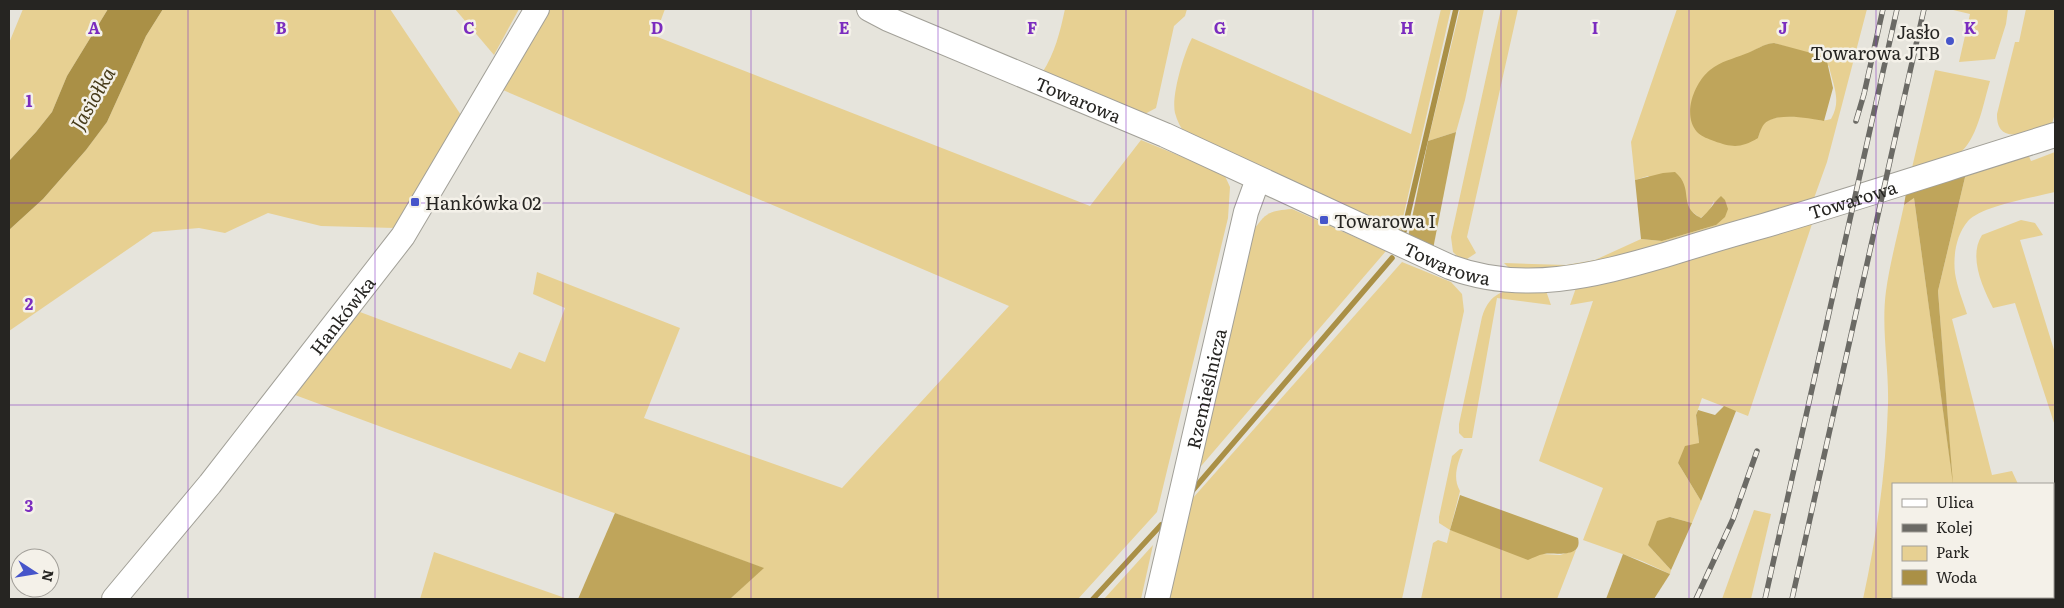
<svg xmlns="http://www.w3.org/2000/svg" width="2064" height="608" viewBox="0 0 2064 608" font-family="Literata,serif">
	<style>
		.green { fill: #e7d092; fill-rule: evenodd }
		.forest { fill: #bfa55b }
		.water { fill: #aa9046 }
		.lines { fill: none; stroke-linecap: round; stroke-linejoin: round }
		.stream { stroke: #aa9046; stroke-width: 5.5 }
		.minor-casing { stroke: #a2a098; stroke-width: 26 }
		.minor { stroke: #fff; stroke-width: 24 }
		.rail-casing { stroke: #6b6a65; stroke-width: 5.5 }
		.rail { stroke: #f4f1e9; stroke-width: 4; stroke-dasharray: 11; stroke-linecap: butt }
		.grid { fill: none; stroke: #7b2cbf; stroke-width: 1; stroke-opacity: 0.55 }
		.poi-dot { fill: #4655ca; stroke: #f4f1e9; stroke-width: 2 }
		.labels { text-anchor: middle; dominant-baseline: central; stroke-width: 5; stroke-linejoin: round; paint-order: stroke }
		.poi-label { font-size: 18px; fill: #262522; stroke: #f4f1e9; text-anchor: start }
		.street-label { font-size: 18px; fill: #262522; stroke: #f4f1e9 }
		.water-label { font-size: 19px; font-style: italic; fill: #473b1a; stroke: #f4f1e9 }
		.grid-label { font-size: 16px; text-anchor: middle; font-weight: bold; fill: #7b2cbf; stroke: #f4f1e9; stroke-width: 5; stroke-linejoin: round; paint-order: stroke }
	</style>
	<rect width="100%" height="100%" fill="#e6e4dc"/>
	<g class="green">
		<polygon points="23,9 108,9 67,76 52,112 36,132 9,161 9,43"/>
		<polygon points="163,9 390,9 461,115 395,228 321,226 268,213 225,233 199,228 153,232 9,331 9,230 43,199 86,150 107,122 146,36"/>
		<polygon points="455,9 519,9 494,55"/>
		<polygon points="547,9 665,9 655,36 1090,206 1141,140 1224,174 1230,187 1228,218 1157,512 1078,599 730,599 763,568 295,395 360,312 511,369 519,352 545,362 565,308 533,294 537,272 680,328 644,418 842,488 1009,306 503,90 535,25"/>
		<path d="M 1065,9 L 1187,9 L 1185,16 L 1174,26 L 1156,108 L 1143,115 L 1042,73 C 1055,53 1060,32 1065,9 Z"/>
		<path d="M 1441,9 L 1451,9 L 1399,235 L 1185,134 C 1181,128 1177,121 1175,113 C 1171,96 1184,53 1192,38 L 1411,134 Z"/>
		<polygon points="1460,9 1484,9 1465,100 1456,132 1428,141"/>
		<polygon points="1501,9 1518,9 1467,237 1476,253 1467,259 1458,257 1453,252 1451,237"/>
		<path d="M 1677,9 L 1867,9 L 1827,162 L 1813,201 L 1583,267 L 1511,270 L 1504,263 L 1566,265 L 1595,260 L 1641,239 L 1662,241 L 1716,225 L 1714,201 L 1708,213 L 1700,218 L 1648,176 L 1635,180 L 1631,142 ZM 1774,43 L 1797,50 L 1829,66 C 1833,86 1842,100 1831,119 C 1822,122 1816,119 1807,117 C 1796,116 1777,115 1767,121 C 1761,124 1760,132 1758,138 L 1691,106 C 1701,70 1712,67 1745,55 C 1755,51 1762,44 1774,43 Z"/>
		<polygon points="1949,9 2008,9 2006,24 1995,59 1959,62 1970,14"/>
		<path d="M 2026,9 L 2055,9 L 2055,113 L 2052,124 C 2034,130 1996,149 1997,114 L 2015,42 L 2019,42 Z"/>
		<path d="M 1935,70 L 1990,81 C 1984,101 1978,136 1962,151 C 1952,160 1925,167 1911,172 Z"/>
		<path d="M 2055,152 L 2055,192 C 2035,197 1981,206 1968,221 C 1956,235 1953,256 1955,273 C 1957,287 1963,301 1967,314 L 1952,319 L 1992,475 L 2012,471 L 2018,484 L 1893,484 L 1893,597 L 2053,597 L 2053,496 L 2055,497 L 2055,599 L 1863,599 C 1877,535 1886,471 1888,404 C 1889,367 1881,328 1886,291 C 1890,262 1898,234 1904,205 L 1914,198 L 1952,475 L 1938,291 L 1966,173 L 2028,154 L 2031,161 Z"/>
		<path d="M 1292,209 L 1386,251 L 1196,472 L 1253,231 C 1266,212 1269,211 1292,209 Z"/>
		<polygon points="1814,218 1748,416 1702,398 1696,415 1699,443 1678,463 1701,501 1692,523 1670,517 1648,545 1671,570 1670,574 1642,561 1583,540 1603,488 1539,461 1593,301 1570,305 1577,285"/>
		<path d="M 2021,220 L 2035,223 L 2043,235 L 2020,240 L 2055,353 L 2055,426 L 2015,303 L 1993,308 C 1983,288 1968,257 1982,235 Z"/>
		<polygon points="1402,262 1451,282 1462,294 1464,311 1402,599 1169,599 1192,499"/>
		<path d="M 1545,288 L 1551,305 L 1497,298 L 1472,438 L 1464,438 L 1459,433 L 1459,424 L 1482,317 C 1492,284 1516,290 1545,288 Z"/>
		<path d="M 1460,449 L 1463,449 C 1458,463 1452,477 1460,491 L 1450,530 L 1542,554 L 1560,555 L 1576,550 L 1557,599 L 1421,599 L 1433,543 L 1438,540 L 1447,543 L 1450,530 L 1439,523 L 1439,517 L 1452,456 Z"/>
		<polygon points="1754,510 1771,514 1751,599 1722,599"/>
		<polygon points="1153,545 1141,599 1104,599"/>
		<polygon points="434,552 568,599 420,599"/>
	</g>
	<g class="forest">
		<path d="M 1774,43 L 1826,57 L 1833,88 L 1824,121 C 1810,118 1781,113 1768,121 C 1762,124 1760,132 1758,138 C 1741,148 1733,148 1714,141 C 1709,139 1702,137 1697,132 C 1682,115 1694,83 1710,70 C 1721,61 1733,59 1745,54 C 1756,50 1763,44 1774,43 Z"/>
		<polygon points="1456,132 1433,249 1408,237 1428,141"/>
		<path d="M 1675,172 C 1695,189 1677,206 1701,218 C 1709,212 1713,203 1721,196 L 1725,200 L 1728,209 L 1725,217 L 1716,225 L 1662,241 L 1641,239 L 1635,180 L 1663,173 Z"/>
		<polygon points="1966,173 1938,291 1953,484 1914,198 1904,205 1906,193"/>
		<polygon points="1724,406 1736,411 1701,501 1678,463 1685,446 1699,443 1696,415 1698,410 1715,415"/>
		<path d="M 1460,495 L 1578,538 C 1583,559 1554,552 1544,554 C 1538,555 1533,558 1528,560 L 1450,530 Z"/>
		<polygon points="615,513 764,568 730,599 578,599"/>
		<polygon points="1670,517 1692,523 1671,570 1648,545 1657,521"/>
		<polygon points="1623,554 1670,574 1654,599 1606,599"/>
	</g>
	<polygon class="water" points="108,9 163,9 146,36 107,122 86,150 43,199 9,230 9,161 36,132 52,112 67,76"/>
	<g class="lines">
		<g class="stream">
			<polyline points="1403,235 1456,9"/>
			<polyline points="1193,490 1392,258"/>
			<polyline points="1093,599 1161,525"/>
		</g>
		<g class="minor-casing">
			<g id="minor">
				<path id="s1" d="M 869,9 L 888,19 L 1165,135 L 1450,267 C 1523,294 1593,276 1665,255 C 1697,245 1730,235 1763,226 C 1861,197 1958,165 2055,135"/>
				<path id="s2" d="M 114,599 L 210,484 L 403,236 L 537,9"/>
				<path id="s3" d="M 1157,599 L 1246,212 L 1258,179"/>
			</g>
		</g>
		<use href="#minor" class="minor"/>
		<g class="rail-casing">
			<g id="rail">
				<polyline points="1856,121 1864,94 1883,9"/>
				<polyline points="1696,599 1733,519 1757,451"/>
				<polyline points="1765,599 1897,9"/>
				<polyline points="1792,599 1924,9"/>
			</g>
		</g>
		<use href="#rail" class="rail"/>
	</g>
	<path class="grid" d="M 188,9 L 188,599M 375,9 L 375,599M 563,9 L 563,599M 751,9 L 751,599M 938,9 L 938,599M 1126,9 L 1126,599M 1313,9 L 1313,599M 1501,9 L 1501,599M 1689,9 L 1689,599M 1876,9 L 1876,599M 9,203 L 2055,203M 9,405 L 2055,405"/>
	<g class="poi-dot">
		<circle cx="1950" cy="41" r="5"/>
		<rect x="410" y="197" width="10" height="10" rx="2.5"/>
		<rect x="1319" y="215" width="10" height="10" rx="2.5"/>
	</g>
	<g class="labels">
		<g class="poi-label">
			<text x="1940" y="31" text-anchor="end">Jasło<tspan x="1940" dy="21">Towarowa JTB</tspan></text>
			<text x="425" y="202">Hankówka 02</text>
			<text x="1334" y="220">Towarowa I</text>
		</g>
		<g class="street-label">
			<text stroke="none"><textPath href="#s1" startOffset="228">Towarowa</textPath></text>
			<text stroke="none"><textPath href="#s1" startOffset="1051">Towarowa</textPath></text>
			<text stroke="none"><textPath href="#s1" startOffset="632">Towarowa</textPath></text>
			<text stroke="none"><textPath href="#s2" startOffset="364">Hankówka</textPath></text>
			<text stroke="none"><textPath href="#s3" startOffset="216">Rzemieślnicza</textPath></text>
		</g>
		<g class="water-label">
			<text transform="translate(92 98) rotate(-60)">Jasiołka</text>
		</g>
	</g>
	<g class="grid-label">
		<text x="94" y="34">A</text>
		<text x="281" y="34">B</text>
		<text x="469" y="34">C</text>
		<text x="657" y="34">D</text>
		<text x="844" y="34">E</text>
		<text x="1032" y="34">F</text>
		<text x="1220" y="34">G</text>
		<text x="1407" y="34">H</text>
		<text x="1595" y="34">I</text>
		<text x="1783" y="34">J</text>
		<text x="1970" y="34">K</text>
		<text x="29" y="107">1</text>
		<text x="29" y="310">2</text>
		<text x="29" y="512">3</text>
	</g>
	<rect width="2064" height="608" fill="none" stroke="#262522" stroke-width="20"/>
	<rect x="1892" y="483" width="162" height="115" fill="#f4f1e9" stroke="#a29f99"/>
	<rect x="1902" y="499" width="25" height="8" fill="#ffffff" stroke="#a29f99"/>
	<text x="1936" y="508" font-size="15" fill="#262522">Ulica</text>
	<rect x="1902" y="524" width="25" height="8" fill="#6b6a65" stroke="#a29f99"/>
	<text x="1936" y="533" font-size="15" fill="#262522">Kolej</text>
	<rect x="1902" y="546" width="25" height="15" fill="#e7d092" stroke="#a29f99"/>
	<text x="1936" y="558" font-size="15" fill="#262522">Park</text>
	<rect x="1902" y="570" width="25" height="15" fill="#aa9046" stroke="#a29f99"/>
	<text x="1936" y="583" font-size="15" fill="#262522">Woda</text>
	<g transform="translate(35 573) rotate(102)"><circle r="24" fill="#f4f1e9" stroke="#a29f99"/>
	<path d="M0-4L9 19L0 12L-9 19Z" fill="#4655ca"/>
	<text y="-8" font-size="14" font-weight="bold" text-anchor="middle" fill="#262522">N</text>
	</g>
</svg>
